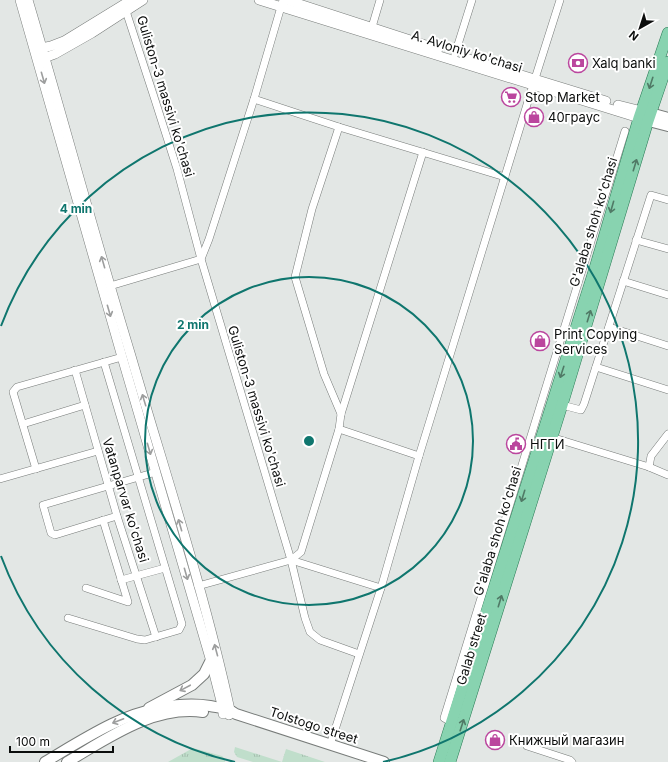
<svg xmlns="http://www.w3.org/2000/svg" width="668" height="762" viewBox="0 0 668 762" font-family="Inter,sans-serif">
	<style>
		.grass { fill: url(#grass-tufts) }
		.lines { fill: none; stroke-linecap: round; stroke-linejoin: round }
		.minor-casing { stroke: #787c7a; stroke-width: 8 }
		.tertiary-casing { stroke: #787c7a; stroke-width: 10 }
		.secondary-casing { stroke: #787c7a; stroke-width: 12 }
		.primary-casing { stroke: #287a54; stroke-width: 12 }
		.minor { stroke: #fff; stroke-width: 7 }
		.tertiary { stroke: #fff; stroke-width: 9 }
		.secondary { stroke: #fff; stroke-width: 10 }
		.primary { stroke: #88d3b0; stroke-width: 11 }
		.oneway { stroke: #9d9e9e }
		.oneway2 { stroke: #507a66 }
		.ring { fill: none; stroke: #0f766e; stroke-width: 2 }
		.labels { text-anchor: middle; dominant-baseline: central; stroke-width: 4; stroke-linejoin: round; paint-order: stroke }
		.street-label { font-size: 13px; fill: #0b0d0c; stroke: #fff }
		.poi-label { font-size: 13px; fill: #0b0d0c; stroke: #fff; text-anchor: start }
		.centre { fill: #0f766e; stroke: #fff; stroke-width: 2 }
		.ring-label { font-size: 12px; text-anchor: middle; font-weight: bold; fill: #0f766e; stroke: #fff; stroke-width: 4; stroke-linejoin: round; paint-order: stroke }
	</style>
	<defs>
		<pattern id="grass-tufts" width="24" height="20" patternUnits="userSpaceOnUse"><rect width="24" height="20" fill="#c0decb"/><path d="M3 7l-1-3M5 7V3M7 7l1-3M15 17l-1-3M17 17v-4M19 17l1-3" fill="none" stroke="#a4bdad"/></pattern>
	</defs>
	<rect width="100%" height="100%" fill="#e3e7e5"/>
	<g class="grass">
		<polygon points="235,747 282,762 286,749 325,762 253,762 237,757 234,752"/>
		<polygon points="193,748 222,756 225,759 225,762 168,762"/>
	</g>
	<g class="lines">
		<g class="minor-casing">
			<g id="minor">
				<polyline points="126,11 155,100 177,169 201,259 291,560 305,618 310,632 320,640 359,654"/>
				<polyline points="372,27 380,0"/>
				<polyline points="455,54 472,0"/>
				<polyline points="254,99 339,127 505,177"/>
				<polyline points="339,127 312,209 295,277 324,374 341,414"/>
				<polyline points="636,240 668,249"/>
				<polyline points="623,281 668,295"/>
				<polyline points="110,286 201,259 209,239 254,99 283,0"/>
				<polyline points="609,327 668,346"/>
				<polyline points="596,367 668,390"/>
				<polyline points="75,370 117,516 156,637"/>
				<polyline points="562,405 581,410 584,404 651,195 668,200"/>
				<polyline points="23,424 85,405"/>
				<polyline points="339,429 419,456"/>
				<polyline points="551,437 649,467 668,475"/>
				<polyline points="649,467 651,456 668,434"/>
				<polyline points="36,469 13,392 17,387 122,357"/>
				<polyline points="0,479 98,451"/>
				<polyline points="117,516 55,535 51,533 43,505 156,472"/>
				<polyline points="291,560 381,588"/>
				<polyline points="121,580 165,568"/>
				<polyline points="198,586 291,560 301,552 339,429 341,414 423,152"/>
				<polyline points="86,588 128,602 103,520"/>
				<polyline points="68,618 137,639 145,640 179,630 182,624 104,362"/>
				<polyline points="451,722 444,718 625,131"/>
				<polyline points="330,745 381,588 419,456 533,85 560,0"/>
				<polyline points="527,746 570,760 572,762"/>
			</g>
		</g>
		<g class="tertiary-casing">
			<g id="tertiary">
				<polyline points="20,0 122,357 210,658 223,709 223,714"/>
				<path d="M 28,0 C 63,118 95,238 131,356 C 165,473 204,590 230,710 L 229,715"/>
				<polyline points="259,0 639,118"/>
				<polyline points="287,0 438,49"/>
				<polyline points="37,49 51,46 64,41 131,0"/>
				<polyline points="41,59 55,54 92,33 143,0"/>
				<polyline points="469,59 606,101"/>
				<polyline points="618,105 642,111"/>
			</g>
		</g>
		<g class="secondary-casing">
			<g id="secondary">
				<polyline points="643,111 668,118"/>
				<polyline points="641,119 668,126"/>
				<polyline points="149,708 192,685 204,674 211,660"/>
				<path d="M 45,762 C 67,749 89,735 112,724 C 140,710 179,701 210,706 C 220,708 228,708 236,714 L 384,762"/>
				<path d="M 67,762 C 107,739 153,705 203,712"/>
			</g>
		</g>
		<g class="primary-casing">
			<g id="primary">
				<polyline points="439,762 595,268 639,118 668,33"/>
				<polyline points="450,762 562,405 648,121 668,62"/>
			</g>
		</g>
		<use href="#minor" class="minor"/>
		<use href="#tertiary" class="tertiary"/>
		<use href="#secondary" class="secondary"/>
		<use href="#primary" class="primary"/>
	</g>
	<defs><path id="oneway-shaft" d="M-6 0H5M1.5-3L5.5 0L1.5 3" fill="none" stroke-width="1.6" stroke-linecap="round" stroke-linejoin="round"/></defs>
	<g class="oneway">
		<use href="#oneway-shaft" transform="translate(43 78) rotate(74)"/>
		<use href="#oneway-shaft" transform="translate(103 262) rotate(-106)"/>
		<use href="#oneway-shaft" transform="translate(109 311) rotate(74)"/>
		<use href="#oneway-shaft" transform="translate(144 400) rotate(-107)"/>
		<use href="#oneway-shaft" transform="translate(149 449) rotate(74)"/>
		<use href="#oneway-shaft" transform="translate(180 525) rotate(-106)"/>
		<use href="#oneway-shaft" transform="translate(186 574) rotate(74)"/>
		<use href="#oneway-shaft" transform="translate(216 650) rotate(-105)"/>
		<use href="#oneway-shaft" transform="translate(185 688) rotate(152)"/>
		<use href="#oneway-shaft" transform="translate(118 721) rotate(159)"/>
	</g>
	<g class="oneway2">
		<use href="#oneway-shaft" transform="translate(651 83) rotate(108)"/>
		<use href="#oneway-shaft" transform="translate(635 165) rotate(-73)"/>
		<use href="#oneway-shaft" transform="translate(612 207) rotate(106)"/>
		<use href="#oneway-shaft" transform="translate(589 316) rotate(-73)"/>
		<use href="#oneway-shaft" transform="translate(562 372) rotate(108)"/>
		<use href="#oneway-shaft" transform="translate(523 496) rotate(107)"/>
		<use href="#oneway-shaft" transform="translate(500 601) rotate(-73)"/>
		<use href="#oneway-shaft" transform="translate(462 725) rotate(-72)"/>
	</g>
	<g class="ring">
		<circle cx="309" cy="441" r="164"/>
		<path d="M235 762A329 329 0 0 1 1 556M1 326A329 329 0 1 1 383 762"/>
	</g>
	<defs>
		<g id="bank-ring" transform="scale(1)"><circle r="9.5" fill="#fff" stroke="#bb469e" stroke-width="1.5"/><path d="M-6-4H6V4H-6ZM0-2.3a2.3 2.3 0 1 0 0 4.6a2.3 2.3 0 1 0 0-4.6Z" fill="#bb469e"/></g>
		<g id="supermarket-ring" transform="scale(1)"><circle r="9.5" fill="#fff" stroke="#bb469e" stroke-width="1.5"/><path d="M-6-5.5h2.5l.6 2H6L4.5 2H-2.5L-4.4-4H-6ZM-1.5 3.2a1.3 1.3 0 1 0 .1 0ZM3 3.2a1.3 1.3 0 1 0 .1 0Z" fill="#bb469e"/></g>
		<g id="shop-ring" transform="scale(1)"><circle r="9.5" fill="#fff" stroke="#bb469e" stroke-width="1.5"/><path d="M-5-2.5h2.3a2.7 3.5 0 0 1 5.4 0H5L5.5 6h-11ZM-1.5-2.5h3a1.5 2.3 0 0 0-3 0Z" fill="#bb469e"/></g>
		<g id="civic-ring" transform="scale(1)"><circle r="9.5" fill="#fff" stroke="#bb469e" stroke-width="1.5"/><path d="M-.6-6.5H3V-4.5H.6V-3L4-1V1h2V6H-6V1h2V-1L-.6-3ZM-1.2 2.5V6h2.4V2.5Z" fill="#bb469e"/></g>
	</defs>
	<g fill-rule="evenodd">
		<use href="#bank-ring" x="578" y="63"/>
		<use href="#supermarket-ring" x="511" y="97"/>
		<use href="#shop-ring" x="534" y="117"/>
		<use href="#shop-ring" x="540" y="341"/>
		<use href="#civic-ring" x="516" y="444"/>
		<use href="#shop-ring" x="495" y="740"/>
	</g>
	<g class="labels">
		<g class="street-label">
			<text transform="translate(467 51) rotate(17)">A. Avloniy ko'chasi</text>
			<text transform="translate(166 96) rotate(73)">Guliston-3 massivi ko'chasi</text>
			<text transform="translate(593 222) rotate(-73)">G'alaba shoh ko'chasi</text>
			<text transform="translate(257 406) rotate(73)">Guliston-3 massivi ko'chasi</text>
			<text transform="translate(126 500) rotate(73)">Vatanparvar ko'chasi</text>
			<text transform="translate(497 531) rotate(-73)">G'alaba shoh ko'chasi</text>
			<text transform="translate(471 649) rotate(-73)">Galab street</text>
			<text transform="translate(314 725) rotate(18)">Tolstogo street</text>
		</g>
		<g class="poi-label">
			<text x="592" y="63">Xalq banki</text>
			<text x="525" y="97">Stop Market</text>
			<text x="548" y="117">40граус</text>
			<text x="554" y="334">Print Copying<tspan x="554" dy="15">Services</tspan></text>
			<text x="530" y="444">НГГИ</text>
			<text x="509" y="740">Книжный магазин</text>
		</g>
	</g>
	<circle cx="309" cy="441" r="6" class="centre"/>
	<g class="ring-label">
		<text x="76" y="213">4 min</text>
		<text x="193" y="329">2 min</text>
	</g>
	<g transform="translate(640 28) rotate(219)" stroke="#ffffff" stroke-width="3" paint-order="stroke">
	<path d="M0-3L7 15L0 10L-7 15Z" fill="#0b0d0c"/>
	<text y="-6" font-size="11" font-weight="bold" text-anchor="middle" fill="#0b0d0c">N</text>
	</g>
	<path d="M10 746v6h103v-6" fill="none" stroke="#0b0d0c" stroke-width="2"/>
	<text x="16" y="746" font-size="12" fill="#0b0d0c" stroke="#ffffff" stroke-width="3" paint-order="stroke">100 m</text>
</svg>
